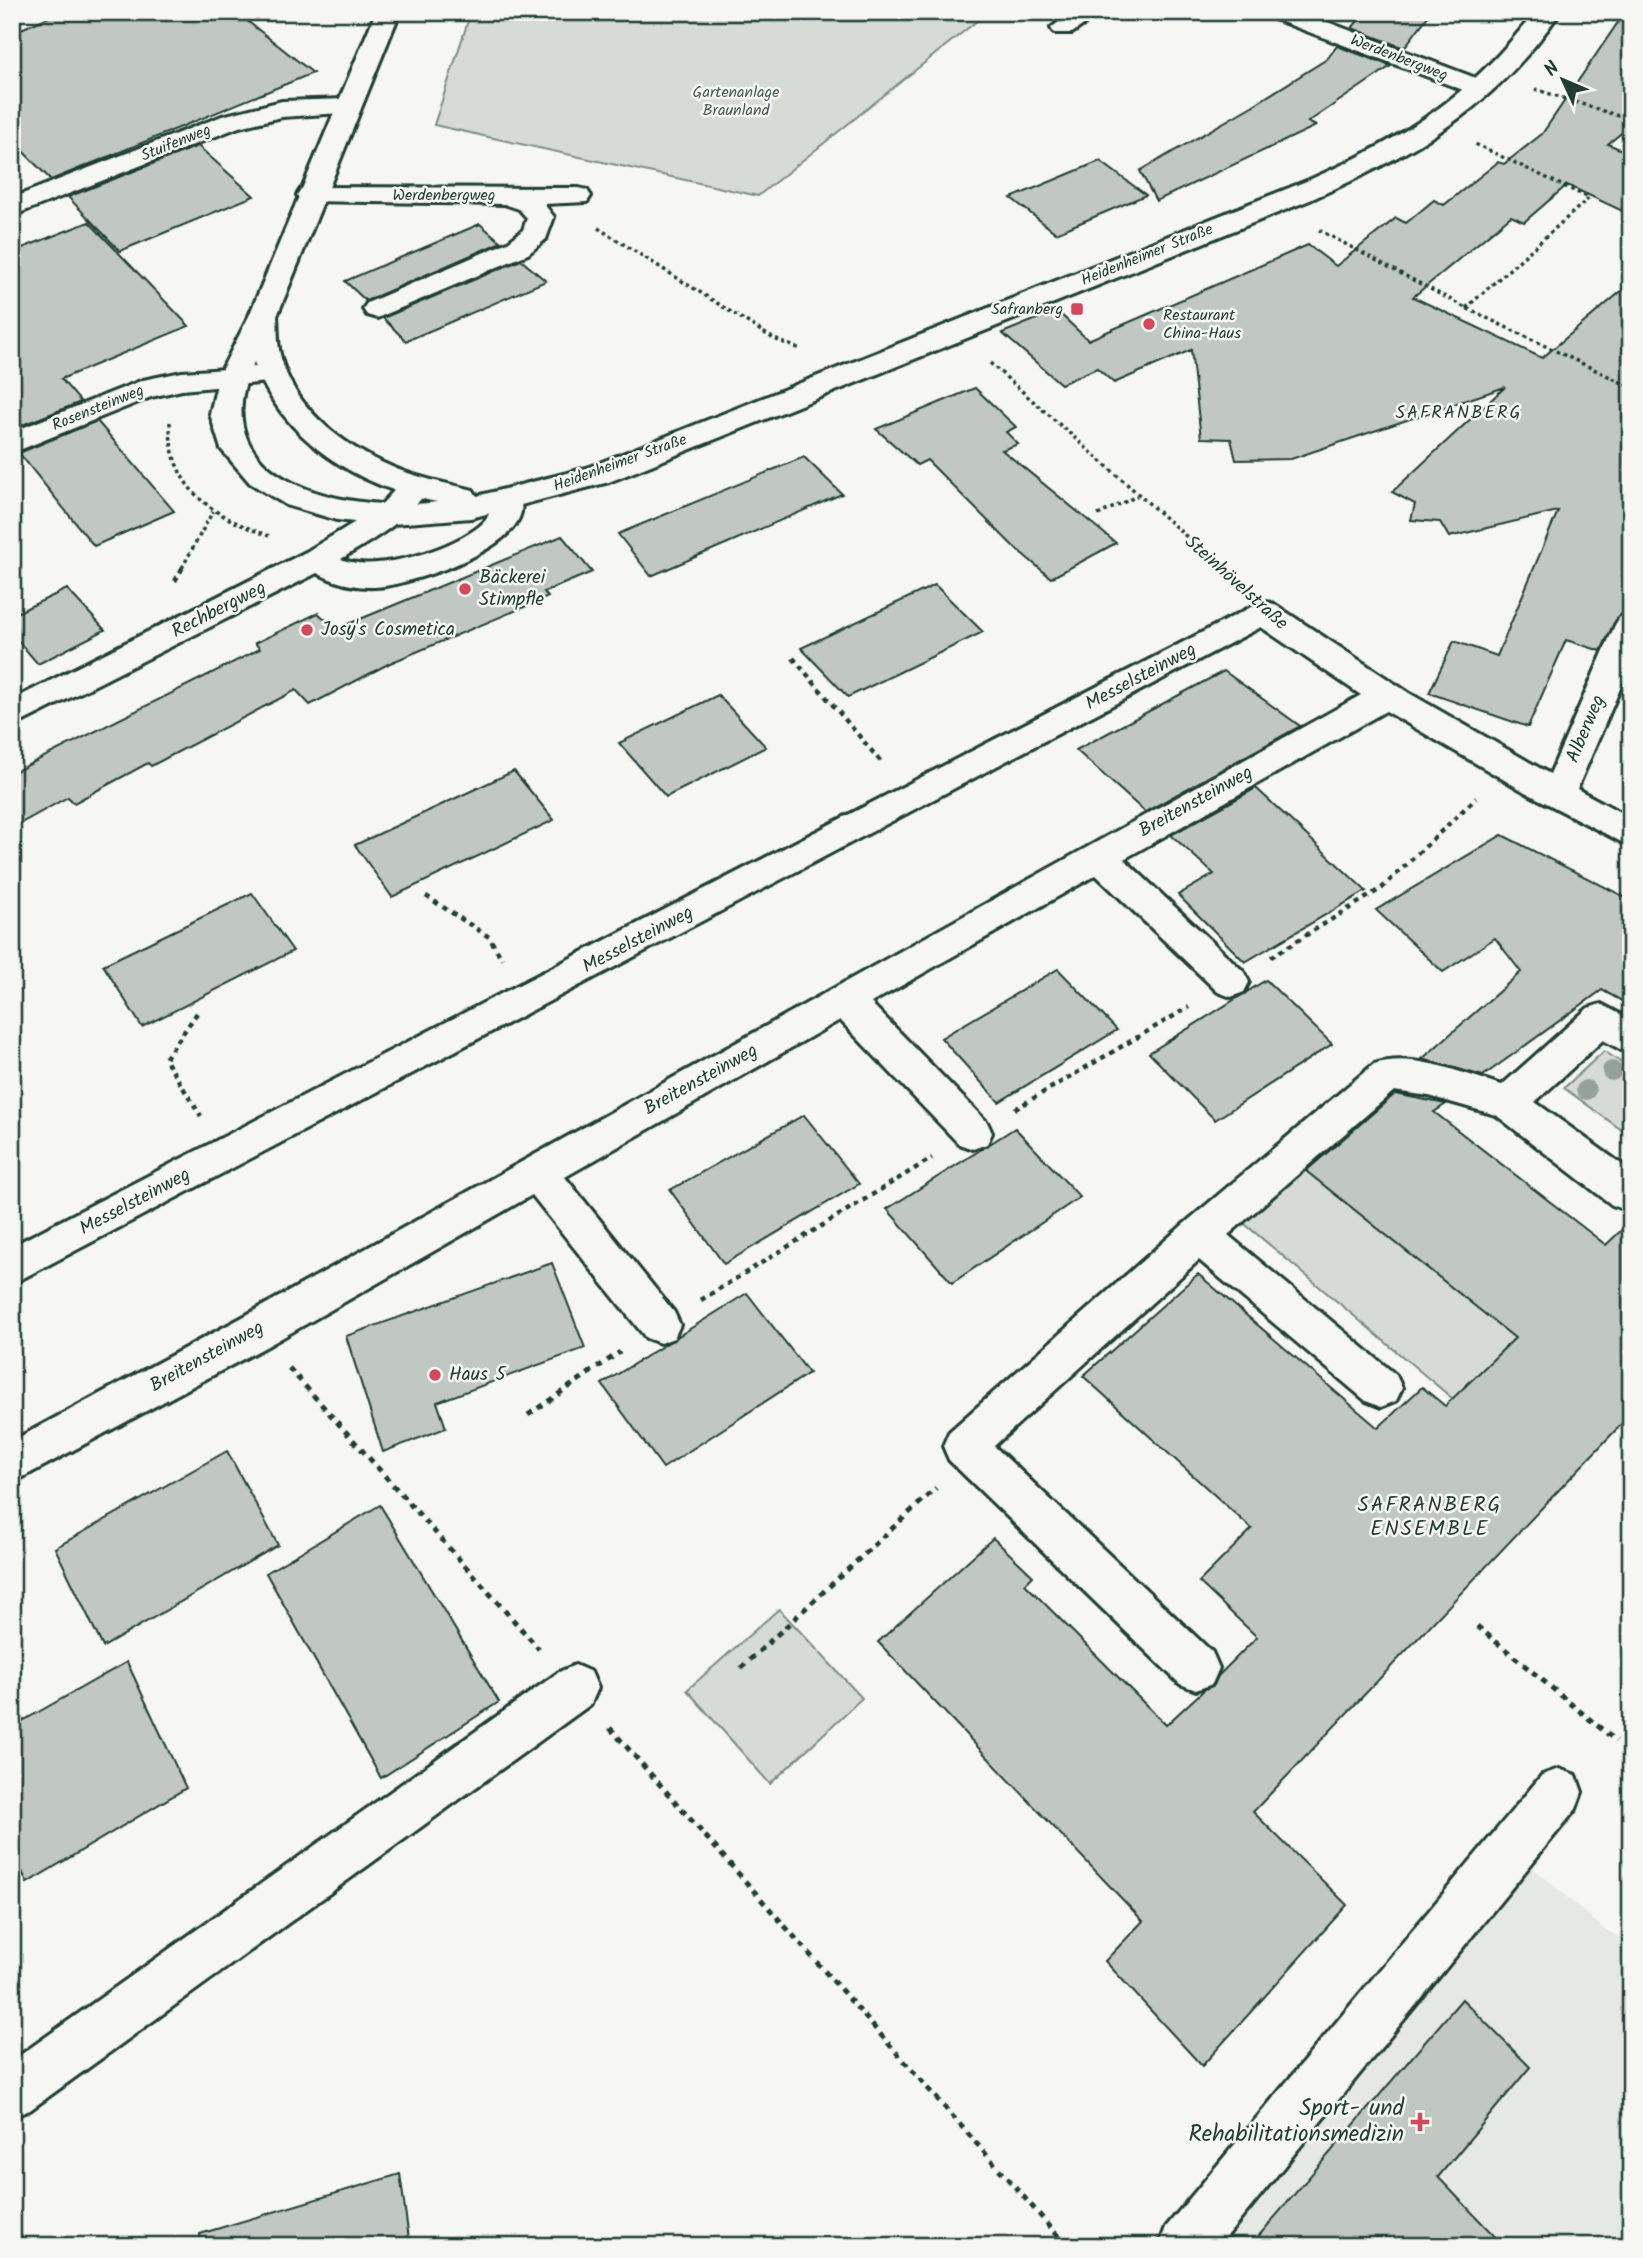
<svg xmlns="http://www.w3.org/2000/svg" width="1643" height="2258" viewBox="0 0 1643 2258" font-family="Kalam,sans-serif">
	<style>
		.built { fill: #e6e8e4 }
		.green { fill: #d6dbd6; stroke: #7a8c85; stroke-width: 2 }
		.building { fill: #c1c8c3; stroke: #1f3d34; stroke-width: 2 }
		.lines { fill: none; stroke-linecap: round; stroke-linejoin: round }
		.minor-casing { stroke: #1f3d34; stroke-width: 6 }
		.major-casing { stroke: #1f3d34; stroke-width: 6 }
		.path-far2 { stroke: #1f3d34; stroke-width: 3.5; stroke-dasharray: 3.5 3.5; stroke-linecap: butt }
		.path-far1 { stroke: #1f3d34; stroke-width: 4.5; stroke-dasharray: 5 5; stroke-linecap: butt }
		.path { stroke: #1f3d34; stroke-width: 5; stroke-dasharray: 6 6; stroke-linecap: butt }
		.minor { fill: #f6f6f2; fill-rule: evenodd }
		.major { fill: #f6f6f2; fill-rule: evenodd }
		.tree { fill: #94a29b }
		.poi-dot { fill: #d1495b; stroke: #f6f6f2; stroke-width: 2.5 }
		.labels { text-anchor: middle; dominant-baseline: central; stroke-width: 5; stroke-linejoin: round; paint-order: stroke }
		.far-street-label { font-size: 16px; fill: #1f3d34; stroke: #f6f6f2 }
		.far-park-label { font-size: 16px; fill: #445d54; stroke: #f6f6f2 }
		.far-poi-label { font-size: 16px; fill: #1f3d34; stroke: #f6f6f2; text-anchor: end }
		.far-neighbourhood-label { font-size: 18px; letter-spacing: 2px; fill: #1f3d34; stroke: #f6f6f2 }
		.poi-label { font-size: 19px; fill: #1f3d34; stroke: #f6f6f2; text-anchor: start }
		.street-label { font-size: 19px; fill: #1f3d34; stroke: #f6f6f2 }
		.neighbourhood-label { font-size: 21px; letter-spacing: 2px; fill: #1f3d34; stroke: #f6f6f2 }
		.near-poi-label { font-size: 23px; fill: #1f3d34; stroke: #f6f6f2; text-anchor: end }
	</style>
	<rect width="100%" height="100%" fill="#f6f6f2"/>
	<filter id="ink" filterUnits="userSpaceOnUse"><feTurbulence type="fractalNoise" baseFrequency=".0143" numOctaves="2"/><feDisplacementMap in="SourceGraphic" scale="14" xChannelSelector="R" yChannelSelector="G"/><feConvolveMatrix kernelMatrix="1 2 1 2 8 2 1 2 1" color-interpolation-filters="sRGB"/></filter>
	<g filter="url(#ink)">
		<polygon class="built" points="1516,1853 1605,1930 1631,1942 1631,2246 1175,2246"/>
		<g class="green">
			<polygon points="471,12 988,12 758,196 434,125"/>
			<polygon points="1604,1051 1631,1069 1631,1131 1627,1134 1564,1088"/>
			<polygon points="1300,1166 1515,1338 1453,1399 1240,1220"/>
			<polygon points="779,1609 862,1698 770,1784 687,1690"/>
		</g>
		<g class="building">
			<polygon points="60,12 236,12 313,73 51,180 12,140 12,33"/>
			<polygon points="1365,12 1431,12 1404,48 1352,28"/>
			<polygon points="1625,12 1631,12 1631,125 1608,144 1631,154 1631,215 1567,185 1524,222 1511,216 1413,297 1542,358 1631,283 1631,612 1618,616 1601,651 1566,640 1528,727 1429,693 1454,641 1497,656 1558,511 1449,537 1440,522 1411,520 1415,504 1392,492 1505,387 1291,459 1236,460 1231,439 1201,438 1191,350 1114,383 1097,368 1061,384 1002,333 1057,311 1088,340 1308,245 1336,266 1396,218 1406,223 1434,200 1444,205 1498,162 1504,164 1542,134"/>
			<polygon points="1337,46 1391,66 1308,122 1316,126 1156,201 1140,171 1252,106 1327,59"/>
			<polygon points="198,146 254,196 120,251 68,197"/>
			<polygon points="1100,161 1146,195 1056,233 1011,198"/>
			<polygon points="89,222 189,326 61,379 81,402 12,429 12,252"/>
			<polygon points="480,224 501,242 366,301 345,281"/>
			<polygon points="521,260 546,281 406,341 383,318"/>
			<polygon points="975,388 1016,427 1006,432 1018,444 1002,450 1116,543 1051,578 1013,546 927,460 917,465 876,429"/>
			<polygon points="97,421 174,511 94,546 19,453"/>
			<polygon points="804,457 842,494 651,576 618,534"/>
			<polygon points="562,536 592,572 544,592 548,597 390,663 310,705 296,690 151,766 148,763 74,803 68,797 12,828 12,773 260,649 255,643 318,613 336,629"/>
			<polygon points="935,585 983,632 848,697 801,648"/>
			<polygon points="67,589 105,630 38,664 12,634 12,615"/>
			<polygon points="1224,671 1300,726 1145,812 1076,750"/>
			<polygon points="718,695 766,747 666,797 619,743"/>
			<polygon points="514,771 554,820 392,897 355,845"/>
			<polygon points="1256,788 1366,891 1245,962 1178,895 1214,874 1171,835"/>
			<polygon points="1502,835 1631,900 1631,1006 1602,990 1483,1076 1422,1059 1521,972 1495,938 1443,972 1376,910"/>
			<polygon points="252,893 293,951 142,1027 103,965"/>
			<polygon points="1058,969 1117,1030 999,1102 941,1038"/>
			<polygon points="1266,980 1332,1044 1215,1120 1149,1053"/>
			<polygon points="1395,1094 1446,1104 1434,1112 1606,1245 1631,1221 1631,1414 1253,1812 1347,1905 1202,2066 1105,1961 1143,1921 878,1642 993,1538 1033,1576 1025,1584 1166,1725 1205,1689 1214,1685 1218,1676 1257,1637 1199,1582 1252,1529 1083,1376 1198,1274 1378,1428 1422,1387 1445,1406 1515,1338 1306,1171"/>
			<polygon points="804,1115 859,1184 724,1264 670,1190"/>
			<polygon points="1015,1128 1080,1197 952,1283 887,1209"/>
			<polygon points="552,1263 585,1348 437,1402 446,1428 383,1452 346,1336"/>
			<polygon points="747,1293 809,1373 663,1468 602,1384"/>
			<polygon points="227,1451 278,1545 103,1647 55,1548"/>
			<polygon points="380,1505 499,1702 381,1778 266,1573"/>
			<polygon points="127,1662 186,1788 27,1883 12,1847 12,1727"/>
			<polygon points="1462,1999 1530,2067 1438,2177 1504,2246 1250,2246"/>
			<polygon points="400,2174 410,2246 202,2246 200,2234"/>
		</g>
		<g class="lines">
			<g class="minor-casing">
				<g id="minor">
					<polygon points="1072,12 1102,12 1072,33 1054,33 1051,28"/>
					<polygon points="1266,12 1301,12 1489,83 1493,88 1489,93 1471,93 1269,17"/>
					<polygon points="347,99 356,102 360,107 356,112 282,117 239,127 12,216 12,198 222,116 282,101"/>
					<polygon points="310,187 578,188 587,190 591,196 587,202 544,204 554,217 546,239 528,254 377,318 367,315 363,309 367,303 508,242 523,230 527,218 519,209 504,204 301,201 297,195 301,189"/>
					<polygon points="270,366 280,369 284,375 280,381 182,390 151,397 12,453 12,432 143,380 182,372"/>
					<path d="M 414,478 L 425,481 L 429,488 C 408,521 373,539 341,559 C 375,574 458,548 484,522 C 492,514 489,502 495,493 L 506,490 L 517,493 C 548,542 408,586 375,587 C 355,588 334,582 317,573 L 12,727 L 12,700 L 306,552 L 378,508 L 403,481 Z"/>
					<polygon points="1263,601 1274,604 1409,693 1550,774 1615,625 1620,617 1631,614 1631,663 1577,789 1631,818 1631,847 1525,792 1386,711 1124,859 1244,972 1249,982 1244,992 1231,997 1218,992 1096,875 871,1003 987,1122 992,1133 987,1144 973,1149 959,1144 840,1020 565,1177 674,1312 680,1325 674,1338 660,1343 646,1338 532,1195 271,1344 12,1483 12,1441 241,1318 1361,695 1261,627 12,1284 12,1246"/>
					<path d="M 1601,1004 L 1631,1020 L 1631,1055 L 1603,1040 L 1535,1102 L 1631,1171 L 1631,1208 L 1626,1210 L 1612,1205 L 1496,1115 L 1429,1096 L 1394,1091 L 1228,1235 L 1396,1375 L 1402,1388 L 1396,1401 L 1381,1407 L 1366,1401 L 1199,1260 L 994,1446 L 1212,1652 L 1219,1668 L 1212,1684 L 1196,1690 L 1180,1684 L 949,1460 L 943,1446 L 949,1432 L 1185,1223 L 1374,1064 C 1413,1051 1464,1074 1502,1085 L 1588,1008 Z"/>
					<polygon points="575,1665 591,1672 598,1688 591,1704 30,2110 12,2117 12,2061 559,1672"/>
					<polygon points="1559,1769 1576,1775 1582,1792 1576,1809 1219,2246 1159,2246 1166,2227 1542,1775"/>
				</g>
			</g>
			<g class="major-casing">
				<path id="major" d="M 376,12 L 400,12 L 277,316 C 278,328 277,342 280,354 C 293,412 352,453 405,472 C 427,480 450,484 473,490 L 477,496 L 587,468 L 1309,180 C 1407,137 1469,97 1535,12 L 1560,12 C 1493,110 1416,152 1310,200 L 609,482 L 471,518 L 380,525 L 337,520 L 286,505 L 250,483 L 221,449 L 210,414 L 219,375 L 249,316 ZM 254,362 C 282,440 357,486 437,502 C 348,514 197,483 254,362 Z"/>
			</g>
			<g class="path-far2">
				<polyline points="1535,89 1631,120"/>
				<polyline points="598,228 774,339 800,349"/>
				<polyline points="1319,230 1466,308 1631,387"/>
				<polyline points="1466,308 1589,198 1473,143"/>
				<polyline points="990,363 1222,568"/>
				<path d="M 170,422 C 169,489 211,515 269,536"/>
				<polyline points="1098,515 1137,496"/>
				<polyline points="182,568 213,511"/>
			</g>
			<g class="path-far1">
				<polyline points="1220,567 1235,580"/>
				<polyline points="175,581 183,567"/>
				<polyline points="793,658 882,763"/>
				<polyline points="426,896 489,937 502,959"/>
				<polyline points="1271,957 1382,888 1476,798"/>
				<polyline points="197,1013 165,1059 201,1116"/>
				<polyline points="1015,1109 1189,1007"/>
				<polyline points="701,1300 932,1158"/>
			</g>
			<g class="path">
				<polyline points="289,1368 539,1649"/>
				<polyline points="528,1415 620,1352"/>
				<polyline points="1477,1626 1616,1741"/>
				<polyline points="741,1668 936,1488"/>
				<polyline points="610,1728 1067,2246"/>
			</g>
			<use href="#minor" class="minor"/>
			<use href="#major" class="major"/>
		</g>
		<g class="tree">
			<circle cx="1612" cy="1071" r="10"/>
			<circle cx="1586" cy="1090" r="10"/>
		</g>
	</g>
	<g class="poi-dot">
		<rect x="1070" y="302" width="14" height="14" rx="3.5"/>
		<circle cx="1149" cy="324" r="7"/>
		<circle cx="465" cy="589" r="7"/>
		<circle cx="307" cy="630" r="7"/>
		<circle cx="435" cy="1375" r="7"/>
		<path d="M1416.5 2111.5h7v7h7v7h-7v7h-7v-7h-7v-7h7z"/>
	</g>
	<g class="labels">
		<g class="far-street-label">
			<text transform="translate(1399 58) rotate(21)">Werdenbergweg</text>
			<text transform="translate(176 143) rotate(-22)">Stuifenweg</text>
			<text x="444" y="195">Werdenbergweg</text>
			<text transform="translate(1147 255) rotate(-22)">Heidenheimer Straße</text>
			<text transform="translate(98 408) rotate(-22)">Rosensteinweg</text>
			<text transform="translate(620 463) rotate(-20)">Heidenheimer Straße</text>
		</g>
		<g class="far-park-label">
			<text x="736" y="92">Gartenanlage<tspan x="736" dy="18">Braunland</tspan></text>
		</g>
		<g class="far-poi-label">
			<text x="1063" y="309">Safranberg</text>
			<text x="1163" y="315" text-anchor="start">Restaurant<tspan x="1163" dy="18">China-Haus</tspan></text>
		</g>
		<g class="far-neighbourhood-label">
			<text x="1459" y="413">SAFRANBERG</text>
		</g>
		<g class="poi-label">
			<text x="479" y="578">Bäckerei<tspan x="479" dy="22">Stimpfle</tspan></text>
			<text x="321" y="630">Josy's Cosmetica</text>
			<text x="449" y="1375">Haus 5</text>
		</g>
		<g class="street-label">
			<text transform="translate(1236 583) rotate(42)">Steinhövelstraße</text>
			<text transform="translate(219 610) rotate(-27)">Rechbergweg</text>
			<text transform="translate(1141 677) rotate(-28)">Messelsteinweg</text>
			<text transform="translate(1586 729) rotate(-67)">Alberweg</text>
			<text transform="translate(1196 802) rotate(-29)">Breitensteinweg</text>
			<text transform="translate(638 940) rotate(-28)">Messelsteinweg</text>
			<text transform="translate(701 1080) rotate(-29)">Breitensteinweg</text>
			<text transform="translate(135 1202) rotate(-28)">Messelsteinweg</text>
			<text transform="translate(207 1357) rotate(-29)">Breitensteinweg</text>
		</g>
		<g class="neighbourhood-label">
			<text x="1430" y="1505">SAFRANBERG<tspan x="1430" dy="24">ENSEMBLE</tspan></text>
		</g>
		<g class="near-poi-label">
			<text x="1404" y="2109">Sport- und<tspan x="1404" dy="26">Rehabilitationsmedizin</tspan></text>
		</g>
	</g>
	<rect width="1643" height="2258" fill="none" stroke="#f6f6f2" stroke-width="42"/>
	<rect x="21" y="21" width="1601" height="2216" fill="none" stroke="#1f3d34" stroke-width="2.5" filter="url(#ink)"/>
	<g transform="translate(1563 80) rotate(314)" stroke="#f6f6f2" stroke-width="5" paint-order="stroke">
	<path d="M0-5L12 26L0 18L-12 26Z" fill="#1f3d34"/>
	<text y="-10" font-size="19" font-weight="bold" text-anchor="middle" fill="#1f3d34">N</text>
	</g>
</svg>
